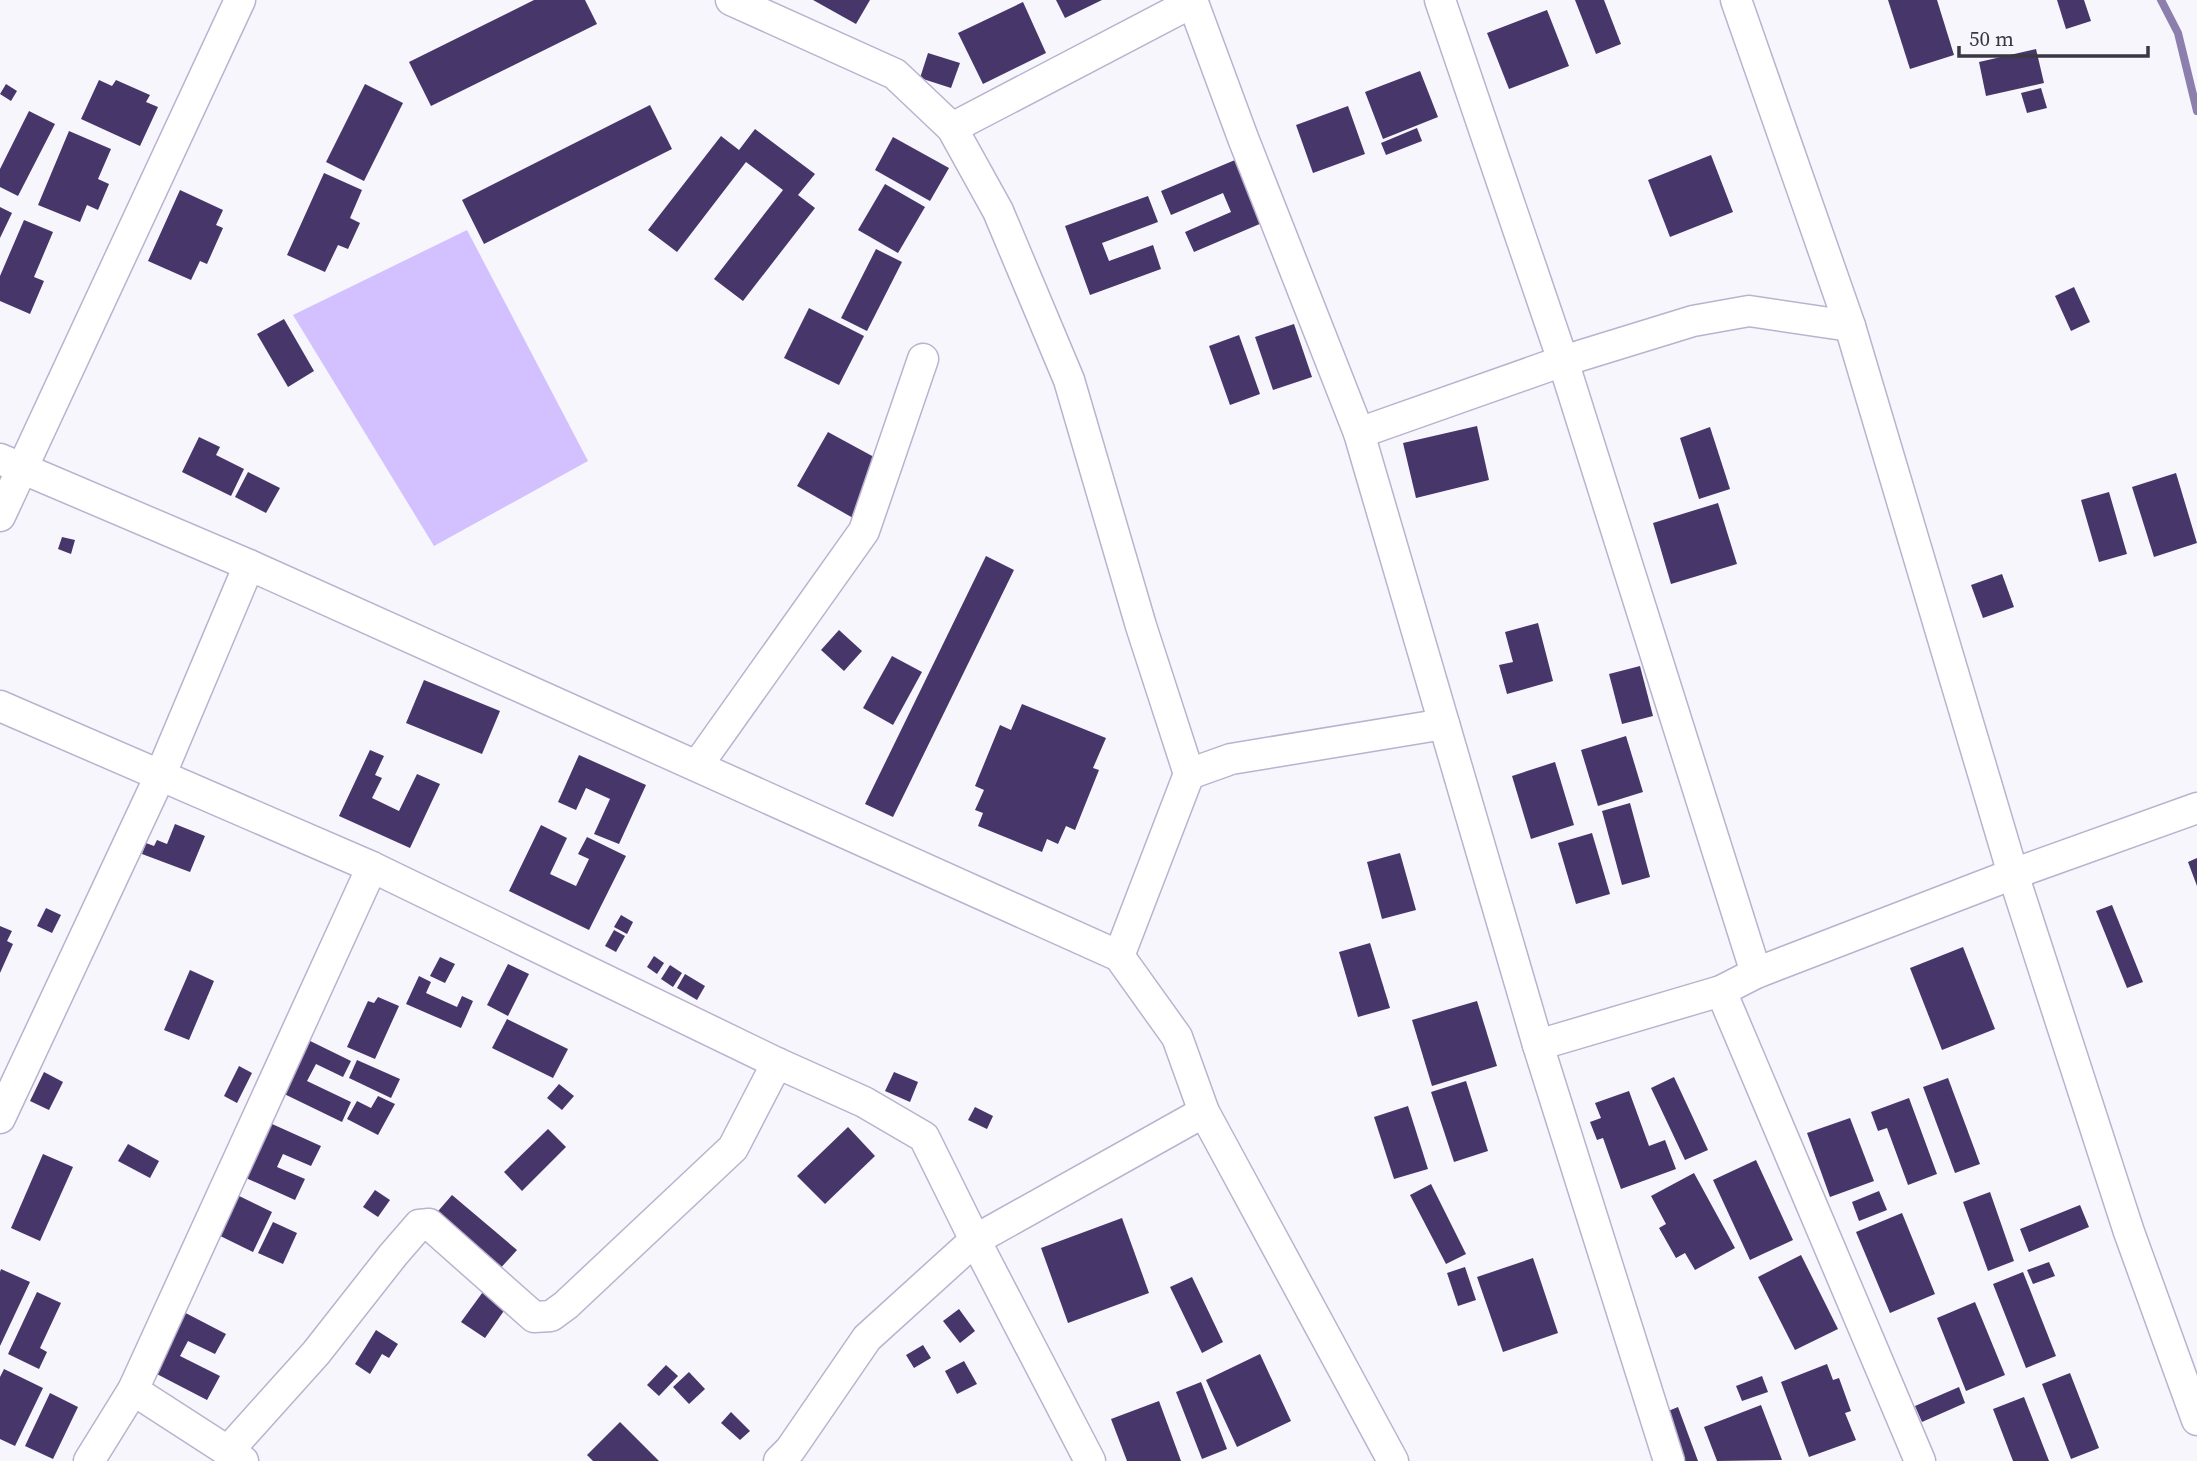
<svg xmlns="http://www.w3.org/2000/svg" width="2197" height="1461" viewBox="0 0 2197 1461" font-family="'Source Serif 4',serif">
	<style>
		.green { fill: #d3c1ff }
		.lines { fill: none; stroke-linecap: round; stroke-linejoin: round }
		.stream { stroke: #8d7fad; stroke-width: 8 }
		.building { fill: #47366a }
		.minor-casing { stroke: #bab2cf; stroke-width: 33 }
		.minor { stroke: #fff; stroke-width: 30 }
	</style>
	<rect width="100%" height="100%" fill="#f7f6fc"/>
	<polygon class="green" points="467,230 588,461 434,546 293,315"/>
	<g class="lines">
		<polyline class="stream" points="2161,0 2178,33 2197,111"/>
	</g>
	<g class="building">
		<polygon points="534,0 585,0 597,24 431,106 409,62"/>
		<polygon points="813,0 870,0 856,24"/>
		<polygon points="1056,0 1102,0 1065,18"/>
		<polygon points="1575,0 1604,0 1621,44 1596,54"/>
		<polygon points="1888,0 1937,0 1954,55 1910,69"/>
		<polygon points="2057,0 2084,0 2091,21 2066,29"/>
		<polygon points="1023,2 1046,53 983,84 958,33"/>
		<polygon points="1547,10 1569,66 1509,89 1487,33"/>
		<polygon points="2036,49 2044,83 1986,96 1979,62"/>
		<polygon points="928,53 960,63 951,88 920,78"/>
		<polygon points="1420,71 1438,117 1383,139 1365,92"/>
		<polygon points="99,80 112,86 116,80 150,95 146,102 158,107 140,146 81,119"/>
		<polygon points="6,84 17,91 11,101 0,94"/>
		<polygon points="365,84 403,103 364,181 326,162"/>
		<polygon points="2041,88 2047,108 2027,113 2021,93"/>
		<polygon points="650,105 672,149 484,244 462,200"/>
		<polygon points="1348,106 1365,154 1313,173 1296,125"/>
		<polygon points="29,111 55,124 18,196 0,187 0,169"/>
		<polygon points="1417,128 1422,141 1386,155 1381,143"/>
		<polygon points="755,129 815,174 798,195 815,208 743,301 714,279 783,190 746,162 677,252 648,230 721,136 739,150"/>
		<polygon points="69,131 111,149 98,179 109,184 98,210 87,205 80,222 38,205"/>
		<polygon points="893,137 949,168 930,201 875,170"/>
		<polygon points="1711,155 1733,212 1670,237 1648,180"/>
		<polygon points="1235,160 1262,223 1194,252 1185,232 1231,212 1223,193 1171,215 1161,191"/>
		<polygon points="324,173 362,190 350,218 360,223 348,249 338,245 325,272 287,255"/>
		<polygon points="885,184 925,207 898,253 858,230"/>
		<polygon points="180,190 223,210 216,225 223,228 207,264 200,261 191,280 148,261"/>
		<polygon points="1148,196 1158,222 1102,243 1109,261 1153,245 1161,269 1090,295 1065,226"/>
		<polygon points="0,207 12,213 0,238"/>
		<polygon points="24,220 53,232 34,277 44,281 30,314 0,301 0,276"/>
		<polygon points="876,249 902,262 867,331 841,318"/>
		<polygon points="2074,287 2090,322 2071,331 2055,296"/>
		<polygon points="809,308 864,336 839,385 784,358"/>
		<polygon points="284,319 314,371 288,387 257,334"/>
		<polygon points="1294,324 1312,377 1273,390 1255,337"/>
		<polygon points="1239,335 1260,394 1230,405 1209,346"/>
		<polygon points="1477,426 1489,480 1416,498 1403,443"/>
		<polygon points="1710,427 1730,489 1699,499 1680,438"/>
		<polygon points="828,432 885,463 853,518 797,486"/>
		<polygon points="199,437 220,447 216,455 244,469 231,496 182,472"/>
		<polygon points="248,472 280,488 266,513 235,497"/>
		<polygon points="2176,473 2197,543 2154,557 2132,487"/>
		<polygon points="2109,492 2127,554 2099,562 2081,500"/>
		<polygon points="1718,503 1737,564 1671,584 1653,523"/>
		<polygon points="62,537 75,540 71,554 58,549"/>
		<polygon points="986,556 1014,570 893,817 865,804"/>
		<polygon points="2002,574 2014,607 1983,618 1971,585"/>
		<polygon points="1538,623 1553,681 1507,694 1499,665 1513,662 1505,632"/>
		<polygon points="839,630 862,651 844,671 821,650"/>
		<polygon points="892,656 922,672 893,725 863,708"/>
		<polygon points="1640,666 1653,716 1622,724 1609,674"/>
		<polygon points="424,680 500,711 482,754 406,723"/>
		<polygon points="1022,704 1106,738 1093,768 1099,770 1075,830 1066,826 1058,844 1047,839 1042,852 978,826 983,813 975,810 984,790 975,786 1000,725 1011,730"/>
		<polygon points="1626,736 1643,792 1598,806 1581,750"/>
		<polygon points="370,750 384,756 375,775 382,778 372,798 399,811 417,774 440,784 410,848 339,816"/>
		<polygon points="579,755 646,785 619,844 594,834 610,799 586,788 576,810 558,802"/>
		<polygon points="1555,762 1574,825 1531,839 1512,776"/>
		<polygon points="1630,803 1650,877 1622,885 1602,811"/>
		<polygon points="175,824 205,836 190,872 142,854 146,843 154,846 157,840 167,844"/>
		<polygon points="541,825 567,838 550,874 576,886 589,859 578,854 587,837 626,856 589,930 509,891"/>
		<polygon points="1592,833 1610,894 1576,904 1558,843"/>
		<polygon points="1400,853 1416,910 1382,919 1367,862"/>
		<polygon points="2197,858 2197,886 2188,862"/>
		<polygon points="2112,905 2143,982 2127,988 2096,911"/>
		<polygon points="46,908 61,915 52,933 37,926"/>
		<polygon points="621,915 633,922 627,934 614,927"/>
		<polygon points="0,926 12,931 7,941 13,944 0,973"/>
		<polygon points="614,930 625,936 616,952 605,946"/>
		<polygon points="1370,943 1390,1008 1358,1017 1339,952"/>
		<polygon points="1963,947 1995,1029 1942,1050 1910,968"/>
		<polygon points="654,956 664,963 657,974 647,967"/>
		<polygon points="440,957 455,964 445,983 430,976"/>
		<polygon points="508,964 529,974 508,1016 487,1005"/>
		<polygon points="670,965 682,973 673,987 661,979"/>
		<polygon points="190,970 214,981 189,1040 164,1030"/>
		<polygon points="685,974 705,986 697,1000 677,988"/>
		<polygon points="419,976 431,982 426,993 457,1007 462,996 473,1001 461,1028 406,1004"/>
		<polygon points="378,997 399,1006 375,1059 347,1047 368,1001 374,1003"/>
		<polygon points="1477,1001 1497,1066 1432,1086 1412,1020"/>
		<polygon points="507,1019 568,1049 553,1078 492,1048"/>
		<polygon points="302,1037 351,1061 343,1077 316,1064 307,1081 351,1102 342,1122 276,1090"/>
		<polygon points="357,1060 400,1079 391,1098 349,1078"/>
		<polygon points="239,1066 252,1073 237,1103 224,1096"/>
		<polygon points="44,1072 63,1082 49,1110 30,1101"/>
		<polygon points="894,1072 918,1082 910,1102 885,1091"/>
		<polygon points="1674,1077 1708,1150 1685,1160 1651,1088"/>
		<polygon points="1948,1078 1980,1164 1955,1173 1923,1087"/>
		<polygon points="1466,1081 1488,1151 1454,1162 1431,1092"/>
		<polygon points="559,1084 574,1096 562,1110 547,1098"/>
		<polygon points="1629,1091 1649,1146 1665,1140 1676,1169 1621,1189 1603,1138 1597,1140 1590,1122 1601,1118 1595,1103"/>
		<polygon points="378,1096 395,1104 378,1135 347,1119 357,1101 371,1108"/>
		<polygon points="1909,1098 1937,1174 1908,1185 1887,1128 1878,1131 1871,1112"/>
		<polygon points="1408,1106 1428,1169 1394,1179 1374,1117"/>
		<polygon points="975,1107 993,1116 987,1129 968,1120"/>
		<polygon points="1850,1118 1874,1181 1830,1197 1807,1133"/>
		<polygon points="261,1119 321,1146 311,1166 283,1154 277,1167 305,1179 295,1200 237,1174"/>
		<polygon points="848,1127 875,1156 825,1204 797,1176"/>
		<polygon points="548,1129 566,1147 522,1191 504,1172"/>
		<polygon points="128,1144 159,1161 150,1178 118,1161"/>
		<polygon points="43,1154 73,1167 40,1241 11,1228"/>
		<polygon points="1756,1160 1793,1240 1750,1260 1713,1180"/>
		<polygon points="1694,1173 1735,1248 1695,1270 1685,1253 1676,1258 1659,1228 1666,1224 1651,1196"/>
		<polygon points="1431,1184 1466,1254 1446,1264 1410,1195"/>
		<polygon points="227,1190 272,1212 253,1252 208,1230"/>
		<polygon points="375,1190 390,1200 378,1217 363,1207"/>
		<polygon points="1879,1191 1887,1210 1859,1221 1852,1202"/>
		<polygon points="1990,1192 2014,1261 1988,1271 1963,1202"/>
		<polygon points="452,1195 517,1250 497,1272 433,1217"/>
		<polygon points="2080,1205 2089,1227 2029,1252 2020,1229"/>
		<polygon points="1902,1213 1935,1294 1890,1313 1856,1232"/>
		<polygon points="1122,1218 1149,1293 1068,1323 1041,1248"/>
		<polygon points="273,1222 297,1233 283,1264 258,1253"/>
		<polygon points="1801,1255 1838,1329 1795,1350 1758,1277"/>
		<polygon points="1533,1258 1558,1333 1503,1352 1477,1277"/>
		<polygon points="2049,1262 2055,1276 2033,1284 2027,1270"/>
		<polygon points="1465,1267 1476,1300 1458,1306 1447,1273"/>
		<polygon points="1,1269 30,1282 0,1346 0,1272"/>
		<polygon points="2023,1272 2056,1356 2026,1368 1993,1284"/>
		<polygon points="1192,1277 1223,1342 1202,1353 1170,1287"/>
		<polygon points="485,1289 508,1305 485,1338 461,1322"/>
		<polygon points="37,1292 61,1303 40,1348 47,1352 39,1369 8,1354"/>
		<polygon points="1975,1302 2005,1375 1966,1391 1937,1318"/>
		<polygon points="176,1308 226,1334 215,1354 188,1341 180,1356 220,1376 207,1400 151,1371"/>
		<polygon points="959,1309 975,1331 960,1343 943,1321"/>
		<polygon points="376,1330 398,1344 389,1358 382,1354 370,1374 355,1364"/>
		<polygon points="923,1345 931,1358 914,1368 906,1355"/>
		<polygon points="1260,1354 1291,1421 1237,1447 1206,1380"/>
		<polygon points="964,1361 977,1384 957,1394 945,1371"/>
		<polygon points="1827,1364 1833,1380 1839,1378 1851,1411 1845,1413 1856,1440 1809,1457 1781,1382"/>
		<polygon points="666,1365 678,1376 659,1396 647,1385"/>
		<polygon points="4,1369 43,1388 15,1446 0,1439 0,1377"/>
		<polygon points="689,1372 705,1389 689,1404 673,1387"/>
		<polygon points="2070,1373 2099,1448 2071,1459 2042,1384"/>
		<polygon points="1762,1376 1768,1392 1742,1401 1736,1386"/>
		<polygon points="1201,1382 1227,1449 1202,1459 1176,1392"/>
		<polygon points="1959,1387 1965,1403 1922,1422 1915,1406"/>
		<polygon points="50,1393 78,1407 53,1459 25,1446"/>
		<polygon points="2024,1397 2049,1461 2013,1461 1993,1409"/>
		<polygon points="1159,1401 1181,1461 1127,1461 1111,1419"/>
		<polygon points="1761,1405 1782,1460 1717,1461 1704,1427"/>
		<polygon points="1678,1407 1698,1461 1678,1461 1661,1414"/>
		<polygon points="731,1412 750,1431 740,1440 721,1423"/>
		<polygon points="620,1422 659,1461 593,1461 587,1455"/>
	</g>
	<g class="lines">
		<g class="minor-casing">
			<g id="minor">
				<polyline points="731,0 895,74 952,128 998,211 1069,380 1141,626 1189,774"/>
				<polyline points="1192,0 1243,138 1359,433 1538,1045 1669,1461"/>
				<polyline points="1440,0 1563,361 1756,973"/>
				<polyline points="1736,0 1850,326 2013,874 2129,1232 2197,1420"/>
				<polyline points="952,128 1193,2"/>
				<polyline points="1359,433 1563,361 1693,321 1749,311 1850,326"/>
				<polyline points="0,459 249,565 1119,956 1177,1037 1204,1112 1393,1461"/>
				<polyline points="0,516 240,0"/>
				<polyline points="0,706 372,867 777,1063 864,1102 924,1137 975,1240 1090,1461"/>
				<polyline points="697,766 864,531 923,359"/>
				<polyline points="1119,956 1189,774 1231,759 1444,724"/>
				<polyline points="1721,991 1920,1461"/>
				<polyline points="1538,1045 1721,991 1756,973 2013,874 2197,808"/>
				<polyline points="0,1118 160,776 249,565"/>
				<polyline points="133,1390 243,1461"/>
				<polyline points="228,1451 316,1353 393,1255 419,1225 429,1224 534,1317 551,1316 566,1305 733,1148 777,1063"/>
				<polyline points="89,1461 133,1390 372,867"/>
				<polyline points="779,1461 790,1450 867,1338 975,1240 1204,1112"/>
			</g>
		</g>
		<use href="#minor" class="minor"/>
	</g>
	<path d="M1959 46v10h189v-10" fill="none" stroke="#3b3743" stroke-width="3.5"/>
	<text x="1969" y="46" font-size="21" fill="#3b3743" stroke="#f7f6fc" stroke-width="5" paint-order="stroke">50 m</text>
</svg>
